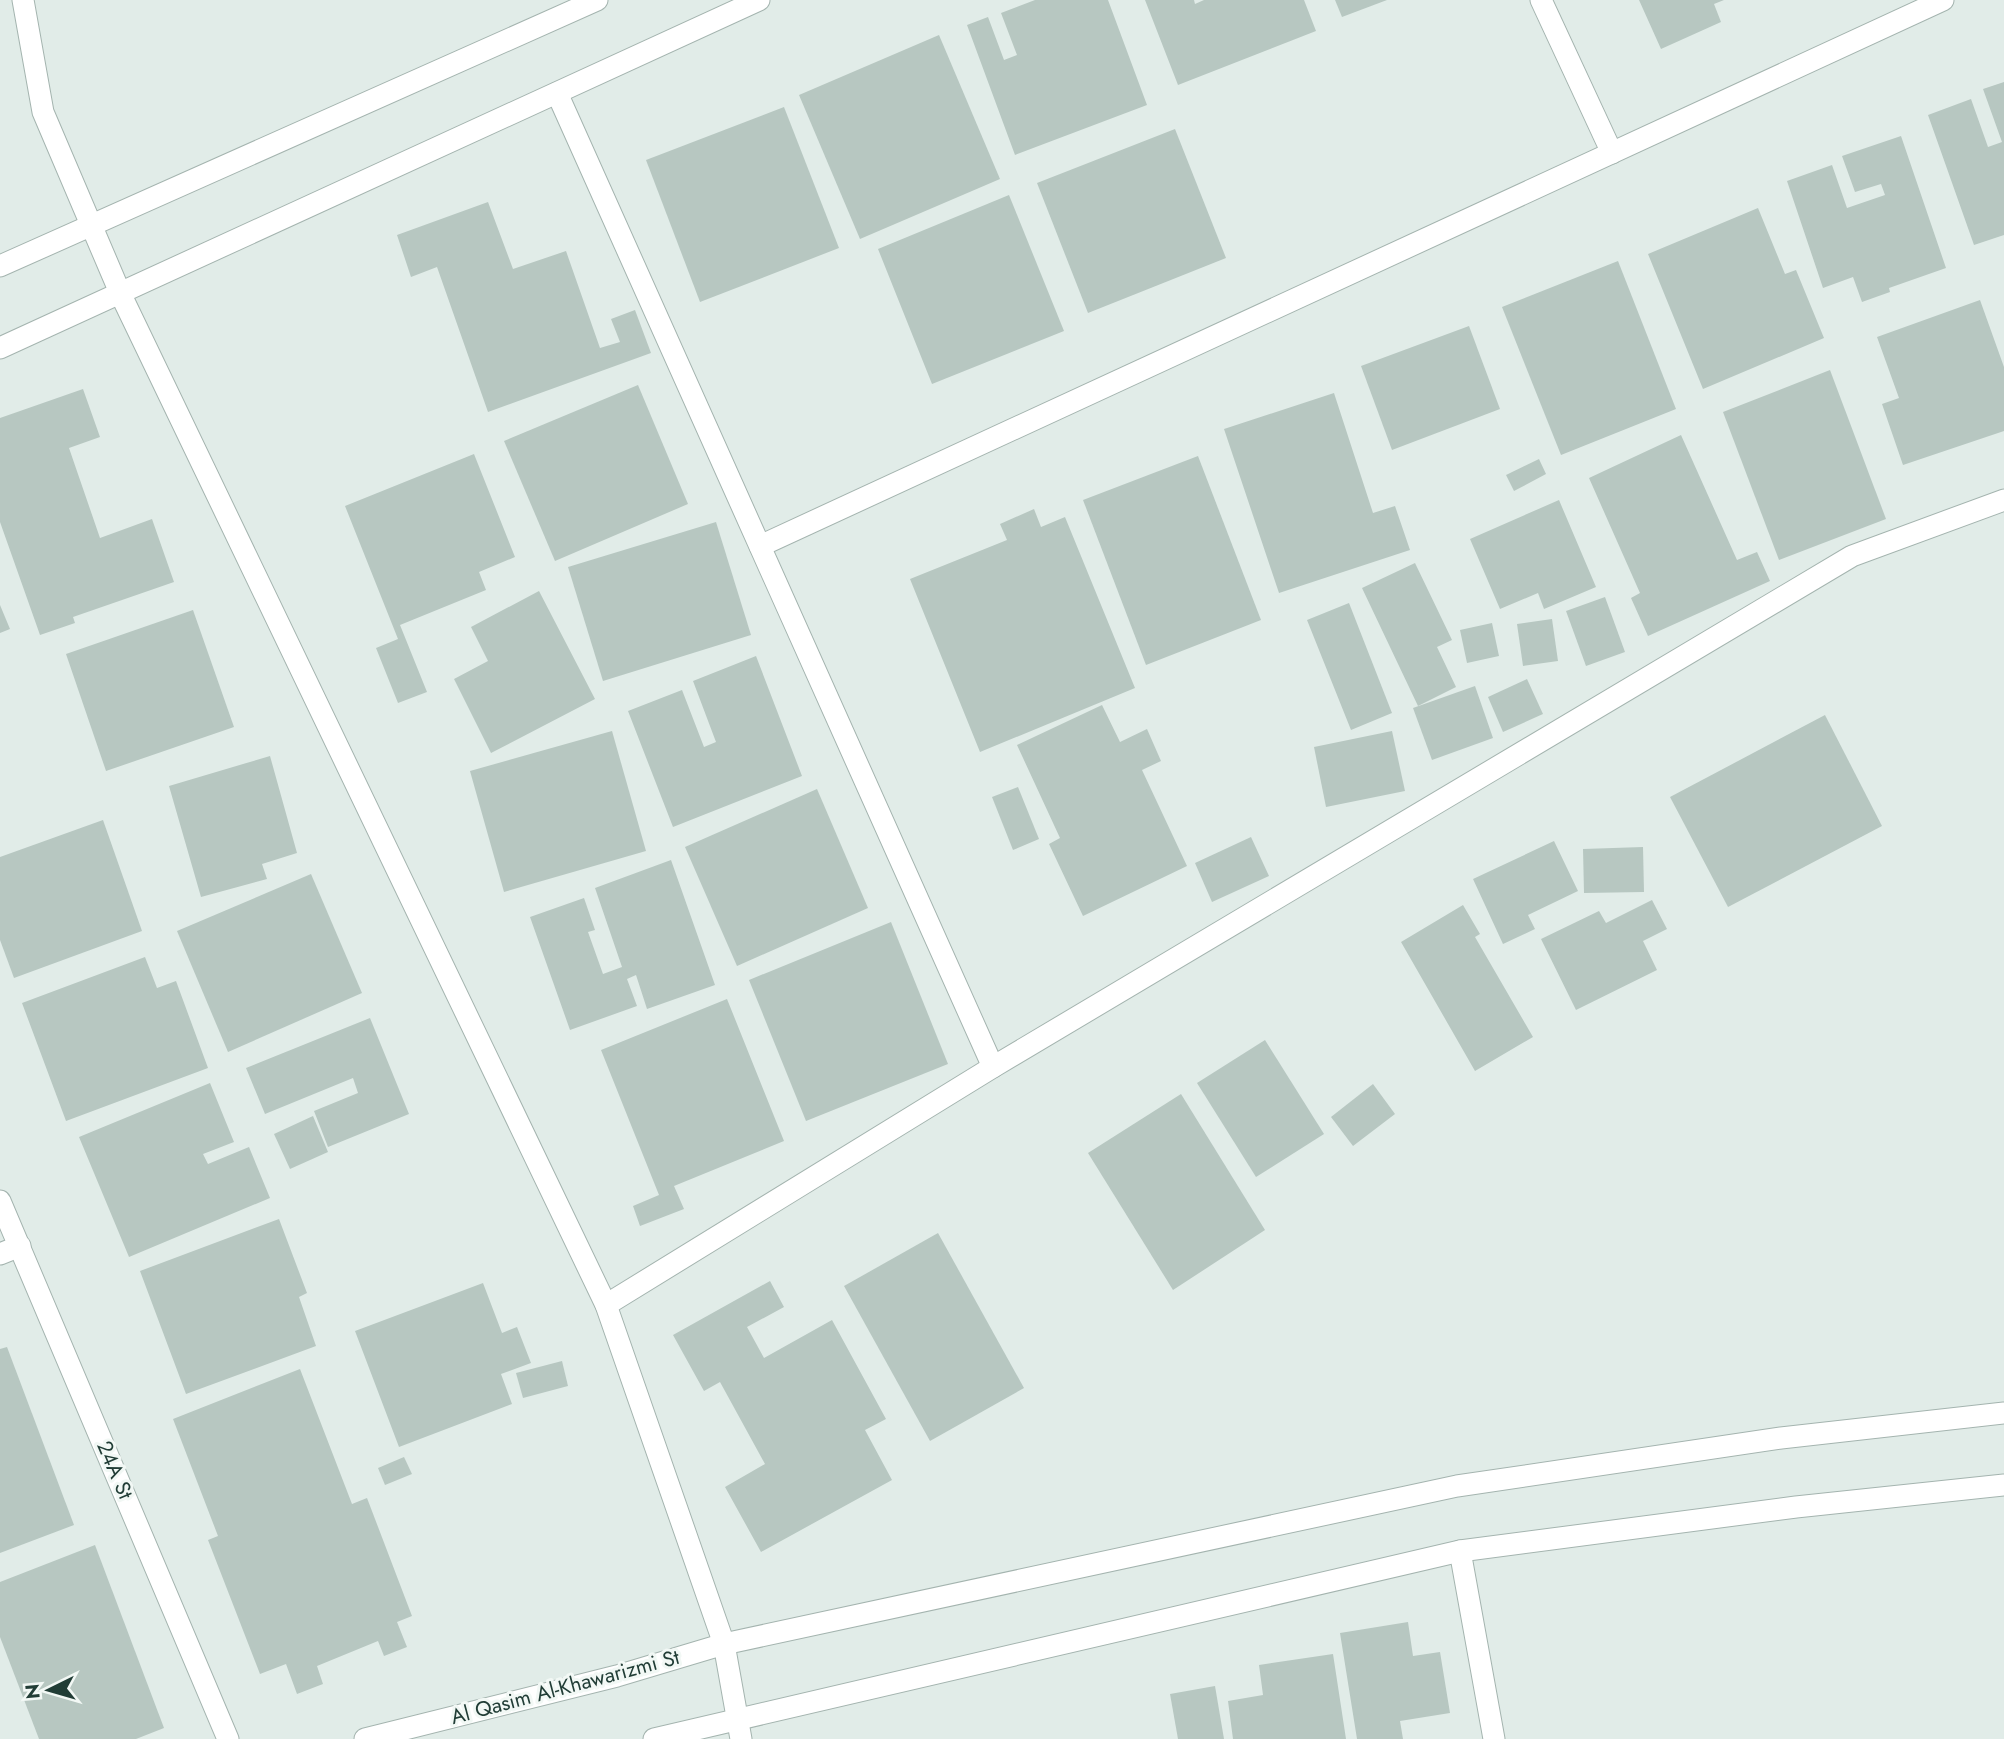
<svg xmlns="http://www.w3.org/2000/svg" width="2004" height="1739" viewBox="0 0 2004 1739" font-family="Jost,sans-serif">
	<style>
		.building { fill: #b7c7c1 }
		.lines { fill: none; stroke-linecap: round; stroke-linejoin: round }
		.minor-casing { stroke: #a4b4af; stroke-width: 23 }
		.minor { stroke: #fff; stroke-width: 21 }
		.labels { text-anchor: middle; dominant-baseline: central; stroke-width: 6; stroke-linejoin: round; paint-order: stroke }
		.street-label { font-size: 21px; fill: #213d36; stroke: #f2f8f5 }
	</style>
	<rect width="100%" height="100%" fill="#e1ece8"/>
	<g class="building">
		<polygon points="1035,0 1108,0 1147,105 1015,155 967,25 988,17 1004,60 1017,55 1001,13"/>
		<polygon points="1145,0 1194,0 1195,4 1204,0 1304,0 1316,31 1178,85"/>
		<polygon points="1335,0 1387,0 1342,17"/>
		<polygon points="1639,0 1724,0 1714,4 1721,22 1661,49"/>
		<polygon points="939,35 1000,179 860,239 799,95"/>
		<polygon points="2004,82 2004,235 1974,245 1928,115 1971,99 1988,147 2002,142 1983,89"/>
		<polygon points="784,107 839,248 700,302 646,160"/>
		<polygon points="1175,129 1226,258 1088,313 1037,183"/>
		<polygon points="1901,136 1946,268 1889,288 1890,292 1862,302 1853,277 1823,288 1787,181 1832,165 1847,208 1885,195 1881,184 1855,192 1842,156"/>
		<polygon points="1009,195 1064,331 932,384 878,249"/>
		<polygon points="488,202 513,269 566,251 600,348 620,342 611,319 635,310 651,353 488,412 437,267 411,277 397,235"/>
		<polygon points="1758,208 1785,274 1796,270 1824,338 1703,389 1648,254"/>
		<polygon points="1618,261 1676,409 1561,455 1502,307"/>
		<polygon points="1980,300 2004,367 2004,431 1903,465 1882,404 1899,398 1877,337"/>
		<polygon points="1469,326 1500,409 1392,450 1361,366"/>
		<polygon points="1830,370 1886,519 1779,560 1723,412"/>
		<polygon points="638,385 688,504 555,561 504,441"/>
		<polygon points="83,389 100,437 69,448 100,538 152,519 174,582 73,617 75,623 40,635 0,522 0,418"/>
		<polygon points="1334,393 1373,513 1395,506 1410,550 1279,593 1224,429"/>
		<polygon points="1681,435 1737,560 1757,552 1770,581 1648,636 1631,598 1640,593 1589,478"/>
		<polygon points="474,454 515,557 479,572 486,590 400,625 427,692 398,703 376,648 398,639 345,506"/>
		<polygon points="1198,456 1261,620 1146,665 1083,500"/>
		<polygon points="1539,459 1546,474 1514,491 1506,475"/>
		<polygon points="1559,500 1596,587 1544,609 1538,593 1500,609 1470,539"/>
		<polygon points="1034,509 1041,527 1065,517 1135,688 980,752 910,579 1007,540 1000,524"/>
		<polygon points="716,522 751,635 603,681 568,567"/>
		<polygon points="1415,563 1452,640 1437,647 1456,687 1418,706 1362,588"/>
		<polygon points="539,591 595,699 491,753 454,679 488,661 471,627"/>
		<polygon points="1605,597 1625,652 1586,666 1566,611"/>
		<polygon points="1349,603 1392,713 1351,730 1307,620"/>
		<polygon points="0,605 10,629 0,633"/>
		<polygon points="193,610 234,727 106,771 66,654"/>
		<polygon points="1552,619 1558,661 1523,666 1517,624"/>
		<polygon points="1492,623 1499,656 1467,663 1460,630"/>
		<polygon points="756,656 802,776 673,827 628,711 682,690 704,747 716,742 693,681"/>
		<polygon points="1527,679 1543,714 1503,732 1488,697"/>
		<polygon points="1475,686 1493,738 1432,760 1413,708"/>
		<polygon points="1102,705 1120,742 1147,729 1161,761 1142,770 1187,866 1083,916 1049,844 1060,838 1017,745"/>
		<polygon points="1825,715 1882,826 1728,907 1670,797"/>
		<polygon points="612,731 646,851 504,892 470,771"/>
		<polygon points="1392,731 1405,791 1326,807 1314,747"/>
		<polygon points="270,756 297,853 262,864 267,879 201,897 169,786"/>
		<polygon points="1018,787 1039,839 1013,850 992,797"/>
		<polygon points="817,789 868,908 737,966 685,847"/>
		<polygon points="103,820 142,931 14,978 0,940 0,857"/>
		<polygon points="1251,837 1269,876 1212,902 1195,863"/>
		<polygon points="1554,841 1578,891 1528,915 1535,929 1503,944 1473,879"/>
		<polygon points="1643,847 1644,892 1584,893 1583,849"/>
		<polygon points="671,860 715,985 647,1009 636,975 627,979 637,1006 570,1030 530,917 584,898 595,930 588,932 603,974 622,967 595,888"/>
		<polygon points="311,874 362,993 228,1052 177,931"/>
		<polygon points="1652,900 1667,929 1643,941 1657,970 1576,1010 1541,939 1599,911 1606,923"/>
		<polygon points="1463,905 1480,934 1475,937 1533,1037 1475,1071 1401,942"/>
		<polygon points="891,922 948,1064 806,1121 749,980"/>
		<polygon points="145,957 157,988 176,981 208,1068 66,1121 22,1003"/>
		<polygon points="727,999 784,1141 674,1186 684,1209 640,1226 633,1206 659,1195 601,1050"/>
		<polygon points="370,1018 409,1114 328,1147 314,1111 358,1093 353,1078 265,1114 246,1068"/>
		<polygon points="1265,1040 1324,1134 1256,1177 1197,1083"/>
		<polygon points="210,1083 234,1142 203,1154 208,1164 249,1147 270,1198 129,1257 79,1137"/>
		<polygon points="1373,1084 1395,1114 1353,1146 1331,1117"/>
		<polygon points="1181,1094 1265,1230 1173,1290 1088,1153"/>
		<polygon points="313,1116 328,1152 290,1169 274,1134"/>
		<polygon points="279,1219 307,1293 299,1297 316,1346 186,1394 140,1271"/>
		<polygon points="938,1233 1024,1388 930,1441 844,1286"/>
		<polygon points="770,1281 784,1307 747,1327 764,1358 832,1320 886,1419 865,1430 892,1480 761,1552 725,1487 765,1464 720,1382 704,1391 673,1335"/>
		<polygon points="483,1283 502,1333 517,1327 531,1363 501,1374 512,1404 399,1447 355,1331"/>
		<polygon points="7,1347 74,1525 0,1553 0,1349"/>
		<polygon points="562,1361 568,1386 523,1398 516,1373"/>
		<polygon points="300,1369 352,1504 367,1498 412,1616 397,1622 407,1647 384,1656 378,1641 317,1666 323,1684 297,1694 286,1664 260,1674 208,1540 218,1536 173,1419"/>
		<polygon points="404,1457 412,1474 385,1485 378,1468"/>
		<polygon points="95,1545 164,1728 136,1739 39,1739 0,1637 0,1582"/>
		<polygon points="1408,1622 1413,1656 1440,1652 1450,1713 1400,1721 1403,1739 1357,1739 1340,1633"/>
		<polygon points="1333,1654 1346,1739 1233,1739 1228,1701 1263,1695 1259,1665"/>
		<polygon points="1215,1686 1224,1739 1178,1739 1170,1694"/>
	</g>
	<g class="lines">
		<g class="minor-casing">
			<g id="minor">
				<polyline points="23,0 43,112 121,295 606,1305 724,1644 741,1739"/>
				<polyline points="1541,0 1612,153"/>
				<polyline points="557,93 993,1067"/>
				<polyline points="0,266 597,0"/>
				<polyline points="0,348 759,0"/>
				<polyline points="760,546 1943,0"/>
				<polyline points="0,1201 228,1739"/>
				<polyline points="0,1254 20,1246"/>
				<polyline points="606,1305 993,1067 1852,556 2004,500"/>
				<polyline points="1460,1551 1494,1739"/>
				<polyline points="365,1739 617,1676 724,1644 1457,1486 1781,1438 2004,1413"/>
				<polyline points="654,1739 1460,1551 1796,1507 2004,1485"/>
			</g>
		</g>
		<use href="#minor" class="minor"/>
	</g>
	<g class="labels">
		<g class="street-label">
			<text transform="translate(115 1470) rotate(67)">24A St</text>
			<text transform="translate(565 1687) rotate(-15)">Al Qasim Al-Khawarizmi St</text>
		</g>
	</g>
	<g transform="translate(49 1690) rotate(265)" stroke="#f2f8f5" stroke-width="5" paint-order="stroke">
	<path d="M0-5L12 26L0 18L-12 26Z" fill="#213d36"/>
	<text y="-10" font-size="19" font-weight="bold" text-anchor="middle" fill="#213d36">N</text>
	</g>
</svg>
